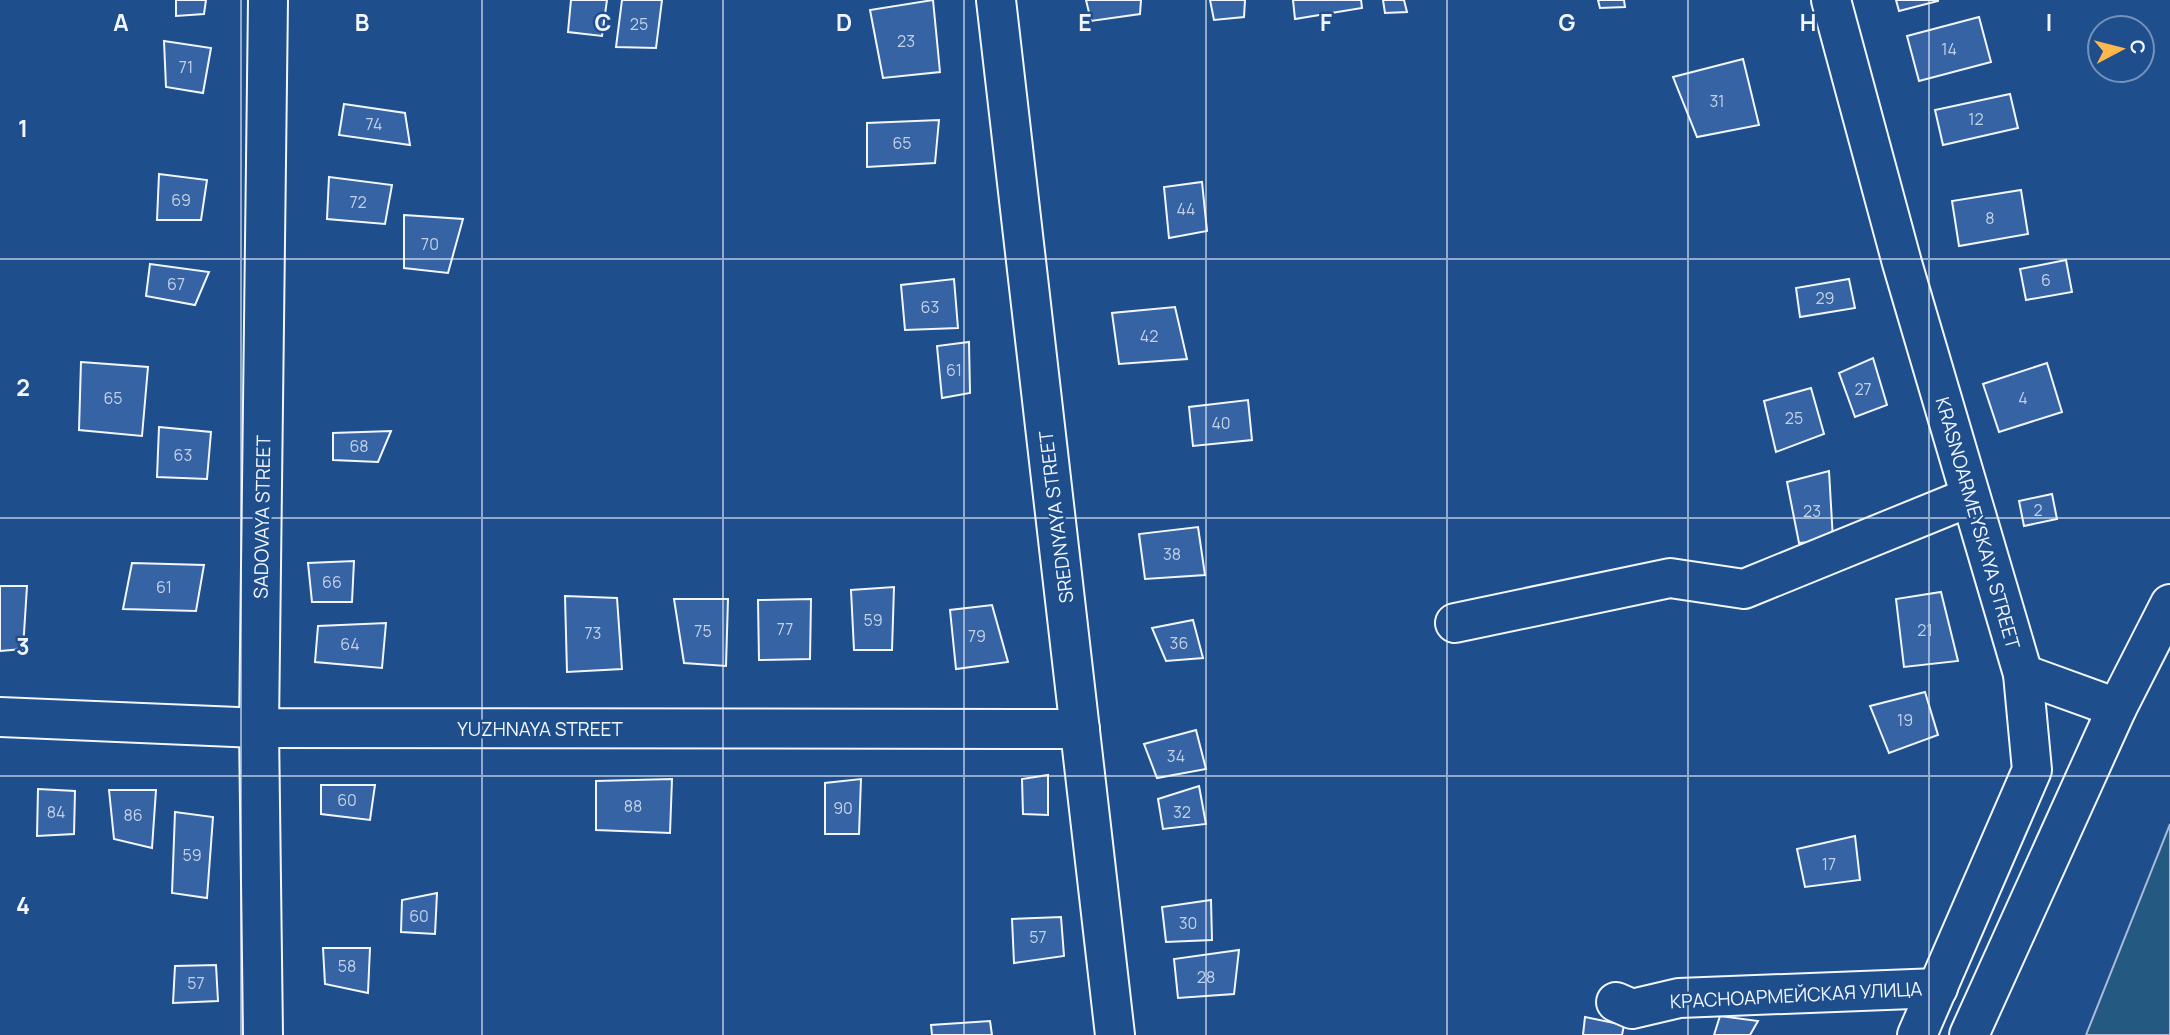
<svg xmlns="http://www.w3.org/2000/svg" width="2170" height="1035" viewBox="0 0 2170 1035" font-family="Manrope,sans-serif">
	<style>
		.green { fill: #245a82; stroke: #a8bbd7; stroke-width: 2 }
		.building { fill: #3563a3; stroke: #f2f6ff; stroke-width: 2 }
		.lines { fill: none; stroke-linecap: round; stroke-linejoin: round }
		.minor-casing { stroke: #f2f6ff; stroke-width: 42 }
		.minor { stroke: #1f4e8c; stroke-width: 38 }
		.grid { fill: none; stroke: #f2f6ff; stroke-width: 2; stroke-opacity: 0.55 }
		.labels { text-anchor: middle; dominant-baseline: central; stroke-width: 5; stroke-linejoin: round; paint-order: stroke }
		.number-label { font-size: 16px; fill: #c3d1e8 }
		.street-label { font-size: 19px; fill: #f2f6ff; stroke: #1f4e8c }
		.grid-label { font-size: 23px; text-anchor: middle; font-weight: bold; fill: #f2f6ff; stroke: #1f4e8c; stroke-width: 5; stroke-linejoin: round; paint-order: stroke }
	</style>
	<rect width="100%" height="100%" fill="#1f4e8c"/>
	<polygon class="green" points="2170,824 2170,1035 2086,1035"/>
	<g class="building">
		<polygon points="176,0 206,0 204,14 176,16"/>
		<polygon points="571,0 607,0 602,36 568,32"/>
		<polygon points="622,0 662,0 656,48 616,47"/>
		<polygon points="933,0 940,72 883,78 870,10"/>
		<polygon points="1086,0 1141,0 1140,14 1091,21"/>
		<polygon points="1210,0 1245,0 1244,17 1214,20"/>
		<polygon points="1293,0 1361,0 1362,8 1295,19"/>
		<polygon points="1383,0 1404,0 1407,12 1385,13"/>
		<polygon points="1598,0 1624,0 1625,7 1600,8"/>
		<polygon points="1896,0 1938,0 1938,1 1899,11"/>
		<polygon points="1979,17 1991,62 1919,81 1907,36"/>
		<polygon points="164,41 211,48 203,93 166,87"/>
		<polygon points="1743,59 1759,125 1697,137 1673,77"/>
		<polygon points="2010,94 2018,128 1943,145 1935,110"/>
		<polygon points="344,104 405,113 410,145 339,135"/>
		<polygon points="939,120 935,163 867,167 867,123"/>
		<polygon points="159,174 207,180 201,220 157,220"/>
		<polygon points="329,177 392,185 385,224 327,219"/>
		<polygon points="1202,182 1207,231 1169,238 1164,187"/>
		<polygon points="2021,190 2028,234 1959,246 1952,201"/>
		<polygon points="404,215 463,219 448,273 404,268"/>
		<polygon points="2066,260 2072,292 2026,300 2020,269"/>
		<polygon points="150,264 209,272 195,305 146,296"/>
		<polygon points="954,279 958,328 905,330 901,285"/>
		<polygon points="1849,279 1855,308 1800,317 1796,288"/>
		<polygon points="1175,307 1187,359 1119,364 1112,313"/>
		<polygon points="969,342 970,393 942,398 937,346"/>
		<polygon points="1873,358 1887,405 1855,417 1839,373"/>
		<polygon points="81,362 148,367 142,436 79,430"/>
		<polygon points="2047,363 2062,412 1999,432 1983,384"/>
		<polygon points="1811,388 1824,434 1776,452 1764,401"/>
		<polygon points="1248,400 1252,440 1193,446 1189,407"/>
		<polygon points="159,427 211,432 207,479 157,477"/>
		<polygon points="391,431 378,462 333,460 333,433"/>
		<polygon points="1829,471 1833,540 1799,543 1787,482"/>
		<polygon points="2052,494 2057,519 2024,526 2019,501"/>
		<polygon points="1198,527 1205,575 1145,579 1139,534"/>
		<polygon points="354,561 352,602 312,602 308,563"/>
		<polygon points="132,563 204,565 196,611 123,609"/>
		<polygon points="0,586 27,586 23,649 0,651"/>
		<polygon points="894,587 892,650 854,650 851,590"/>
		<polygon points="1941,592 1958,661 1904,667 1896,599"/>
		<polygon points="565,596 617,598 622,669 567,672"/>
		<polygon points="674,599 728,599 726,666 684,663"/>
		<polygon points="811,599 810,659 759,660 758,600"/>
		<polygon points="992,605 1008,662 956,669 950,610"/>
		<polygon points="1193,620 1203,658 1166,661 1152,628"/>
		<polygon points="386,623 382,668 315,662 318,626"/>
		<polygon points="1925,692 1938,735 1889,753 1870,706"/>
		<polygon points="1196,730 1206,769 1157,778 1144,744"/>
		<polygon points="1048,775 1048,815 1023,814 1022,779"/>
		<polygon points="672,779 670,833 596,830 596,781"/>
		<polygon points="861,779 859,834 825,834 825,783"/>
		<polygon points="321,785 375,785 370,820 321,814"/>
		<polygon points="1199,786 1206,824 1163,829 1158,799"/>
		<polygon points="38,789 75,791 74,834 37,836"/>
		<polygon points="109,790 156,790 152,848 114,839"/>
		<polygon points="175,812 213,817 207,898 172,893"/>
		<polygon points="1855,836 1860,880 1805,887 1797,849"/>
		<polygon points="437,893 435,934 401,932 402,900"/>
		<polygon points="1211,900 1212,940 1166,942 1162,907"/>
		<polygon points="1061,917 1064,956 1014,963 1012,919"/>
		<polygon points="323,948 370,948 368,993 325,984"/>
		<polygon points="1239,950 1234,994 1178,998 1174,959"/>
		<polygon points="216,965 218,1001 173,1003 175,966"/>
		<polygon points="1720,1016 1758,1021 1750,1035 1714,1035"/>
		<polygon points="1585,1017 1624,1025 1622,1035 1583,1035"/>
		<polygon points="990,1021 992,1035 932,1035 931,1025"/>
	</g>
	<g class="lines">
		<g class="minor-casing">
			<g id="minor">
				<polyline points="996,0 1115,1035"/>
				<polyline points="1831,0 1902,263 2023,674 2032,770 1917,1035"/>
				<polyline points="1455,623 1670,578 1744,589 1970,497"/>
				<polyline points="2023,674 2117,708"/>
				<polyline points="0,717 259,728 1080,729"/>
				<polyline points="1616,1002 1632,1009 1679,998 1938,988"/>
				<polyline points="263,1035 259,728 268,0"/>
				<polyline points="1969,1035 2117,708 2170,604"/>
			</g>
		</g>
		<use href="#minor" class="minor"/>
	</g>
	<path class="grid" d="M 241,0 L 241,1035M 482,0 L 482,1035M 723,0 L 723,1035M 964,0 L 964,1035M 1206,0 L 1206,1035M 1447,0 L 1447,1035M 1688,0 L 1688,1035M 1929,0 L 1929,1035M 0,259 L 2170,259M 0,518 L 2170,518M 0,776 L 2170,776"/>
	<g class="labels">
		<g class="number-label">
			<text x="639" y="24">25</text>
			<text x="906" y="41">23</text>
			<text x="1949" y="49">14</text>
			<text x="186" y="67">71</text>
			<text x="1717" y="101">31</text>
			<text x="1976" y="119">12</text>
			<text x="374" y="124">74</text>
			<text x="902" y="143">65</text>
			<text x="181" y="200">69</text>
			<text x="358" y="202">72</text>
			<text x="1186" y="209">44</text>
			<text x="1990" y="218">8</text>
			<text x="430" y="244">70</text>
			<text x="2046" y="280">6</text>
			<text x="176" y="284">67</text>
			<text x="1825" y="298">29</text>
			<text x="930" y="307">63</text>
			<text x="1149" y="336">42</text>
			<text x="954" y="370">61</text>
			<text x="1863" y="389">27</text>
			<text x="113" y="398">65</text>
			<text x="2023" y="398">4</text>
			<text x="1794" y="418">25</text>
			<text x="1221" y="423">40</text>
			<text x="359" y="446">68</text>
			<text x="183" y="455">63</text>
			<text x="2038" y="510">2</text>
			<text x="1812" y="511">23</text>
			<text x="1172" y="554">38</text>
			<text x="332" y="582">66</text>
			<text x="164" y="587">61</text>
			<text x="873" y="620">59</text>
			<text x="785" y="629">77</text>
			<text x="1925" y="630">21</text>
			<text x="703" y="631">75</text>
			<text x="593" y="633">73</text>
			<text x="977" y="636">79</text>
			<text x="1179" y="643">36</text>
			<text x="350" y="644">64</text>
			<text x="1905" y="720">19</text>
			<text x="1176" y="756">34</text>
			<text x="347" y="800">60</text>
			<text x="633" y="806">88</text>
			<text x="843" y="808">90</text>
			<text x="56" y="812">84</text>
			<text x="1182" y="812">32</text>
			<text x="133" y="815">86</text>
			<text x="192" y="855">59</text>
			<text x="1829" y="864">17</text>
			<text x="419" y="916">60</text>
			<text x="1188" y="923">30</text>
			<text x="1038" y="937">57</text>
			<text x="347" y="966">58</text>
			<text x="1206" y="977">28</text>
			<text x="196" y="983">57</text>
		</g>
		<g class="street-label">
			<text transform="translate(262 517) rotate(-89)">SADOVAYA STREET</text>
			<text transform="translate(1056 517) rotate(-97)">SREDNYAYA STREET</text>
			<text transform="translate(1978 523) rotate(74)">KRASNOARMEYSKAYA STREET</text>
			<text x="540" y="729">YUZHNAYA STREET</text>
			<text transform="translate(1796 995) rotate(-3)">КРАСНОАРМЕЙСКАЯ УЛИЦА</text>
		</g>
	</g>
	<g class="grid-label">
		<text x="121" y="31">A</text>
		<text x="362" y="31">B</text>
		<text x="603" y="31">C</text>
		<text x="844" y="31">D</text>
		<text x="1085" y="31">E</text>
		<text x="1326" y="31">F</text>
		<text x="1567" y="31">G</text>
		<text x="1808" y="31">H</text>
		<text x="2049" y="31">I</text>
		<text x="23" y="137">1</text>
		<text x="23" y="396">2</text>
		<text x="23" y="655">3</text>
		<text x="23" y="914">4</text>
	</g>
	<g transform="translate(2121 49) rotate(83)"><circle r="33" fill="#1f4e8c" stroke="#7391ba" stroke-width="2"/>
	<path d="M0-5L12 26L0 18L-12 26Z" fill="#ffb74d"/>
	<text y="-10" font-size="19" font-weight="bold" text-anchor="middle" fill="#f2f6ff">С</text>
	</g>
</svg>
